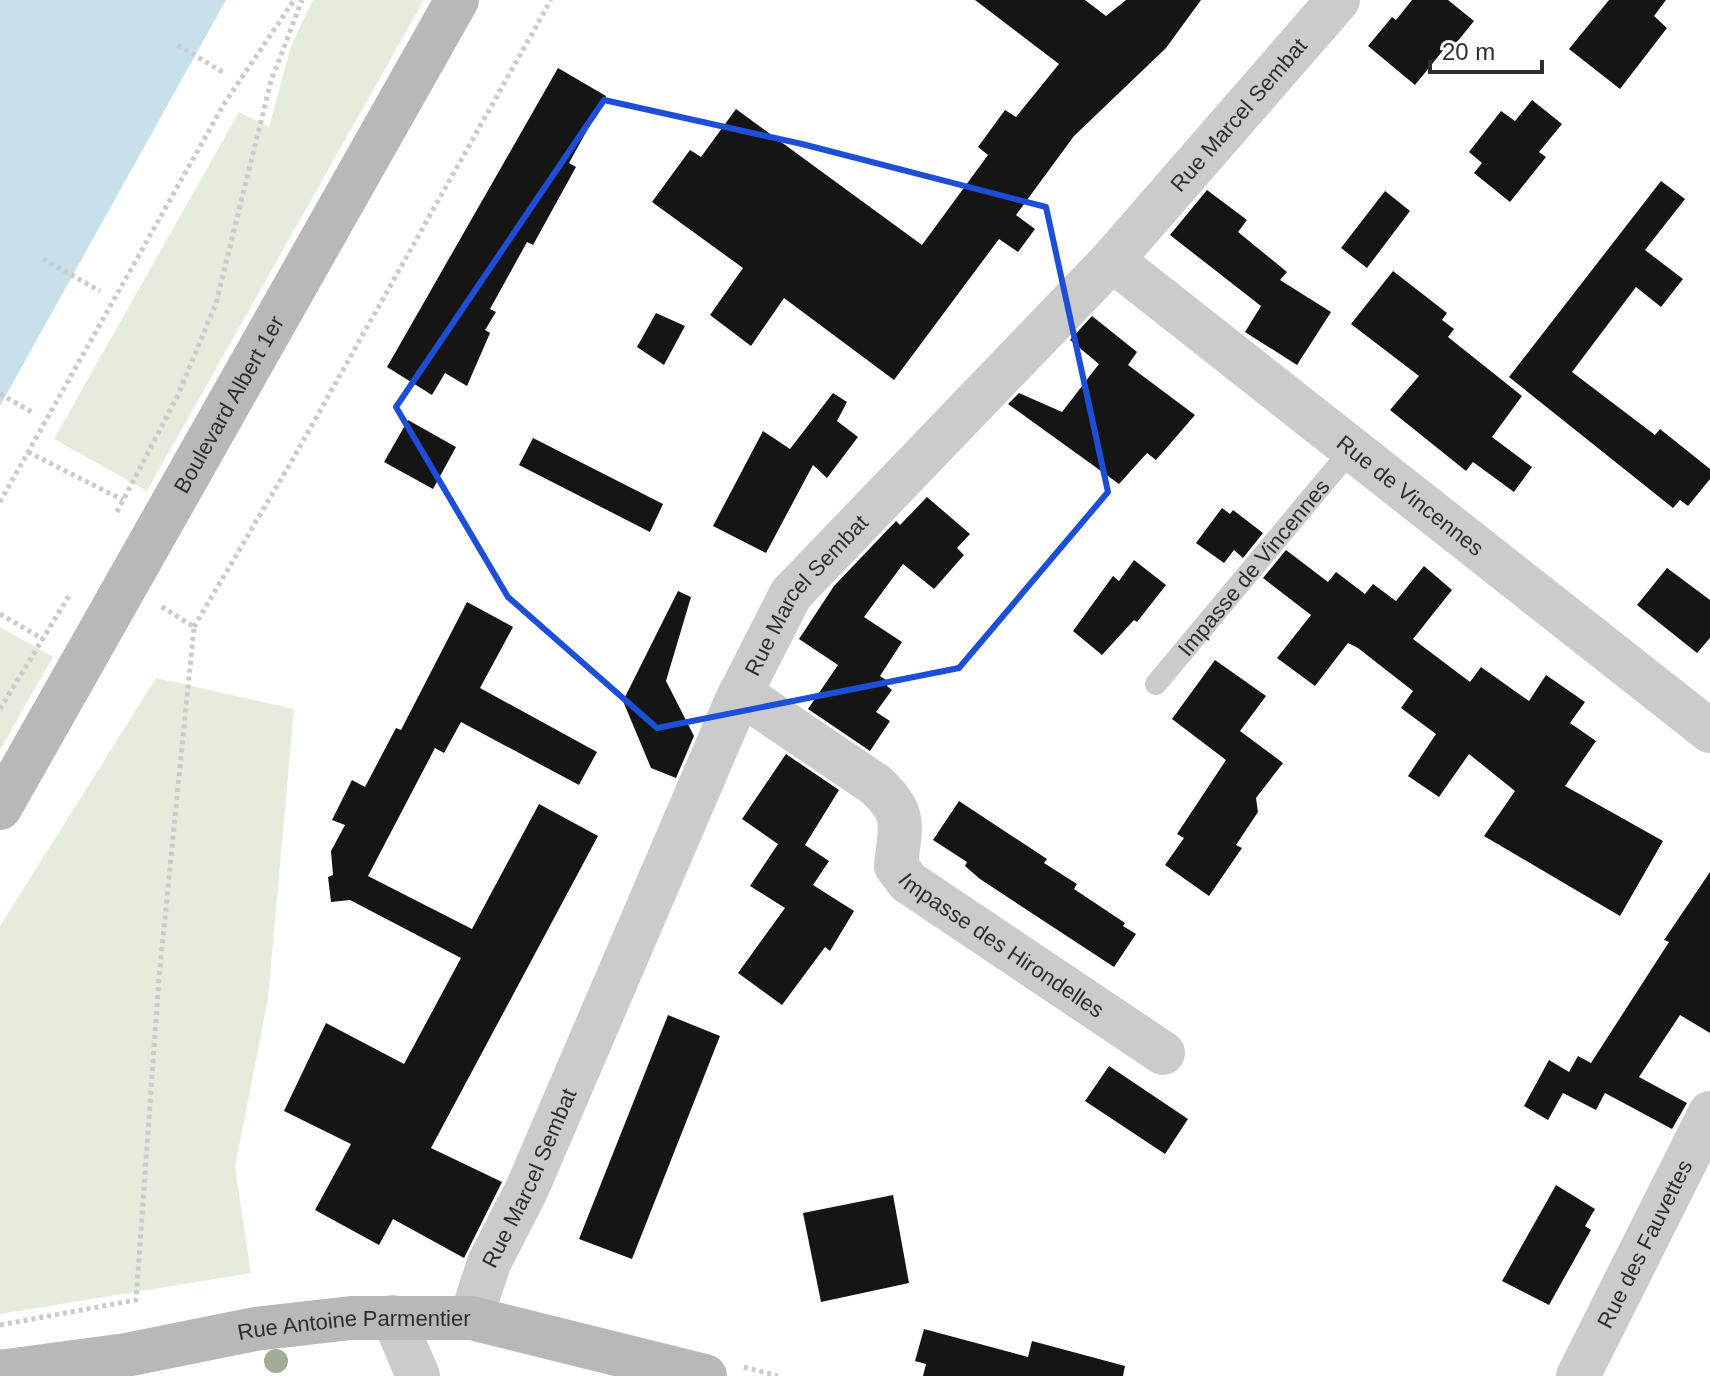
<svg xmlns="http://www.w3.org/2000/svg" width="1710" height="1376" viewBox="0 0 1710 1376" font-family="Helvetica,sans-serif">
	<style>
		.green { fill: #e6ecdb }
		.water { fill: #c7e1ec }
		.building { fill: #151515 }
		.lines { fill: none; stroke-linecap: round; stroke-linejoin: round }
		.path { stroke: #cbcbcb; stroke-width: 5; stroke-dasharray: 4 4; stroke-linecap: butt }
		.lane { stroke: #cbcbcb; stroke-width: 22 }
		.street { stroke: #cbcbcb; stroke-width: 44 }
		.secondary { stroke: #b8b8b8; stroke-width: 44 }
		.tree { fill: #a2ad93 }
		.marked { fill: none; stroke: #1d4ed8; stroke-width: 6; stroke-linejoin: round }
		.labels { text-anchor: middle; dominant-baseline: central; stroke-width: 8; stroke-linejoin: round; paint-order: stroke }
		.street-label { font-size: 22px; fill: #2e2e2e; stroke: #fff }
	</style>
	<rect width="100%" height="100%" fill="#fff"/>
	<g class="green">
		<polygon points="313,0 424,0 147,491 54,439 239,112 269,127 291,46"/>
		<polygon points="0,627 53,657 0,750"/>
		<polygon points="156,678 294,709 268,999 235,1167 251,1273 0,1314 0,926"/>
	</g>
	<polygon class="water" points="0,0 226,0 0,406"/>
	<g class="building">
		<polygon points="975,0 1085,0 1106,16 1126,0 1201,0 1166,48 1074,136 1016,215 1035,229 1018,252 999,239 894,380 784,298 751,346 710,315 743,268 652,202 690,150 701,157 736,109 922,245 988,155 978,147 1005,110 1016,117 1059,64"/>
		<polygon points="1412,0 1448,0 1474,21 1457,42 1449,43 1415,85 1368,46 1392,17 1396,20"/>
		<polygon points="1609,0 1666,0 1654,16 1667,28 1620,89 1569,49"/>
		<polygon points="558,68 606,96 569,163 576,167 533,245 527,242 490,309 496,312 485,330 490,333 467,386 445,373 432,395 387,367"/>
		<polygon points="1532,100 1562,124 1539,152 1546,157 1510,202 1474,173 1482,163 1469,152 1501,111 1515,121"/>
		<polygon points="1661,181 1685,199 1645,250 1683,279 1661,307 1636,287 1572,372 1655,435 1660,429 1710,469 1710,479 1688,506 1680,500 1673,508 1509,377"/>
		<polygon points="1207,190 1247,220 1238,232 1287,272 1280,280 1331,312 1297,365 1245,332 1261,306 1170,235"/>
		<polygon points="1385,191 1410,211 1367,268 1341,248"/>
		<polygon points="1393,271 1447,313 1442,320 1454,329 1448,337 1522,396 1492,437 1532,467 1514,492 1473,462 1466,471 1390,410 1419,376 1351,324"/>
		<polygon points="656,313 685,326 664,365 637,347"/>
		<polygon points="1092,316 1137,352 1128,365 1195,415 1156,460 1147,453 1119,484 1008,404 1019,393 1062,412 1099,364 1070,340"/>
		<polygon points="833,393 847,402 837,421 858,437 827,478 813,465 766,553 713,526 763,431 790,449"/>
		<polygon points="408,420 456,447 433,489 384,462"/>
		<polygon points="533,438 663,504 650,532 519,465"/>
		<polygon points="927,497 970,534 957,548 964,555 934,589 903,564 864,617 902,642 880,676 889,682 887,686 892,690 876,712 890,721 870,751 808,709 838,665 799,639 834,586 896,521 900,525"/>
		<polygon points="1222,508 1230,514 1233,510 1263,533 1243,558 1234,550 1224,563 1196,543"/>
		<polygon points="1286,550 1328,582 1336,572 1365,594 1373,584 1396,601 1424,566 1452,590 1413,639 1470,682 1481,667 1529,701 1546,675 1585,702 1570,723 1596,741 1565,786 1663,841 1620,916 1484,836 1515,791 1469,754 1439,797 1408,776 1436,734 1401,708 1413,691 1358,648 1348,643 1315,686 1277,658 1311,615 1263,578"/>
		<polygon points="1134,560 1166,585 1137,622 1134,620 1102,655 1073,631 1113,576 1119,581"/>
		<polygon points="1667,568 1710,600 1710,638 1697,653 1637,605"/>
		<polygon points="678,591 691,597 666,681 694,736 676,778 651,768 623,701"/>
		<polygon points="467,602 513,627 480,688 597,752 579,785 461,722 444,753 435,748 368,876 472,929 539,804 598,836 431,1148 502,1182 464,1258 393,1219 379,1245 315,1210 351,1144 284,1111 326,1023 404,1064 461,958 350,900 331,902 328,877 333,875 331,851 345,825 332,820 352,780 365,787 396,728 401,730"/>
		<polygon points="1215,660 1266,696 1240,731 1283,763 1256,798 1258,812 1236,845 1242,848 1209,896 1165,865 1184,838 1177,834 1226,760 1172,719"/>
		<polygon points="786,754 839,790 805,845 829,861 813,885 854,911 830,951 825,947 782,1005 738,973 785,908 750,886 778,844 742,819"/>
		<polygon points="959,801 1047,859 1044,863 1077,884 1074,889 1125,923 1123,926 1136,934 1114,967 980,879 965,866 967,862 933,840"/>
		<polygon points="1710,872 1710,1033 1680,1015 1639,1077 1687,1103 1672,1129 1605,1093 1596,1110 1563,1093 1548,1120 1524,1106 1549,1060 1569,1072 1578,1056 1591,1063 1669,942 1664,940"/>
		<polygon points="668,1015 720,1036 632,1259 579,1239"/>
		<polygon points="1109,1066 1188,1119 1165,1154 1085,1101"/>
		<polygon points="1556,1185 1595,1209 1585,1226 1591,1230 1549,1305 1502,1281"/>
		<polygon points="893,1195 909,1283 821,1302 803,1213"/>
		<polygon points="924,1329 1028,1357 1032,1341 1125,1366 1123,1376 923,1376 926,1364 915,1361"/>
	</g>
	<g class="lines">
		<g class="path">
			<polyline points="178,45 224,73"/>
			<polyline points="43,259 100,291"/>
			<polyline points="0,394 32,412"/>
			<polyline points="28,452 123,500"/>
			<polyline points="0,502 224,104 294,0"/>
			<polyline points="117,512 178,395 216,303 271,81 302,0"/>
			<polyline points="0,614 43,639"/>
			<polyline points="194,627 294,457 551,0"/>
			<polyline points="0,709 70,594"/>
			<polyline points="0,1325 136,1300 159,978 194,627 159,605"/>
			<polyline points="744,1367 778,1376"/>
		</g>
		<path class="lane" id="s1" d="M 1156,684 L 1352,449"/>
		<g class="street">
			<path id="s2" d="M 1112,260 L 1710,731"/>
			<path id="s3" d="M 740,693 L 876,785 C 908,815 900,825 896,866 L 908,882 L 1163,1053"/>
			<polyline points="393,1317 418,1376"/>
			<path id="s4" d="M 471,1318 L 489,1263 L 526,1191 L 736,702 L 791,594 L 1112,260 L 1338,0"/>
			<path id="s5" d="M 1578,1376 L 1710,1113"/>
		</g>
		<g class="secondary">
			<path id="s6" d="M 0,808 L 457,0"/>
			<path id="s7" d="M 0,1372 L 126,1355 L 255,1329 L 351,1318 L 471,1318 L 705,1376"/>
		</g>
	</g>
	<circle class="tree" cx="276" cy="1361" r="12"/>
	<path class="marked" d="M 604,100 L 802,144 L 1046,207 L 1108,492 L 959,668 L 657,728 L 508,597 L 396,407 Z"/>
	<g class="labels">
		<g class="street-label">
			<text stroke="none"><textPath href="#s4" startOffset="1448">Rue Marcel Sembat</textPath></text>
			<text stroke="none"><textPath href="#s6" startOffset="464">Boulevard Albert 1er</textPath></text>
			<text stroke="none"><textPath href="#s2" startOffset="380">Rue de Vincennes</textPath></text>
			<text stroke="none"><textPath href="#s1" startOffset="152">Impasse de Vincennes</textPath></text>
			<text stroke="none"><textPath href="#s4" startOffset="800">Rue Marcel Sembat</textPath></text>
			<text stroke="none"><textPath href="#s3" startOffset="386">Impasse des Hirondelles</textPath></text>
			<text stroke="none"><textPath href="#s4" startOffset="152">Rue Marcel Sembat</textPath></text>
			<text stroke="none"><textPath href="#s5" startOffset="148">Rue des Fauvettes</textPath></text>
			<text stroke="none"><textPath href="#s7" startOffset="358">Rue Antoine Parmentier</textPath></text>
		</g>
	</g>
	<path d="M1430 60v12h112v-12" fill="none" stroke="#2e2e2e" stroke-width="4"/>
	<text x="1442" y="60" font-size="24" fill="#2e2e2e" stroke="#ffffff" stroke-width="6" paint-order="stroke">20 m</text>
</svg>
